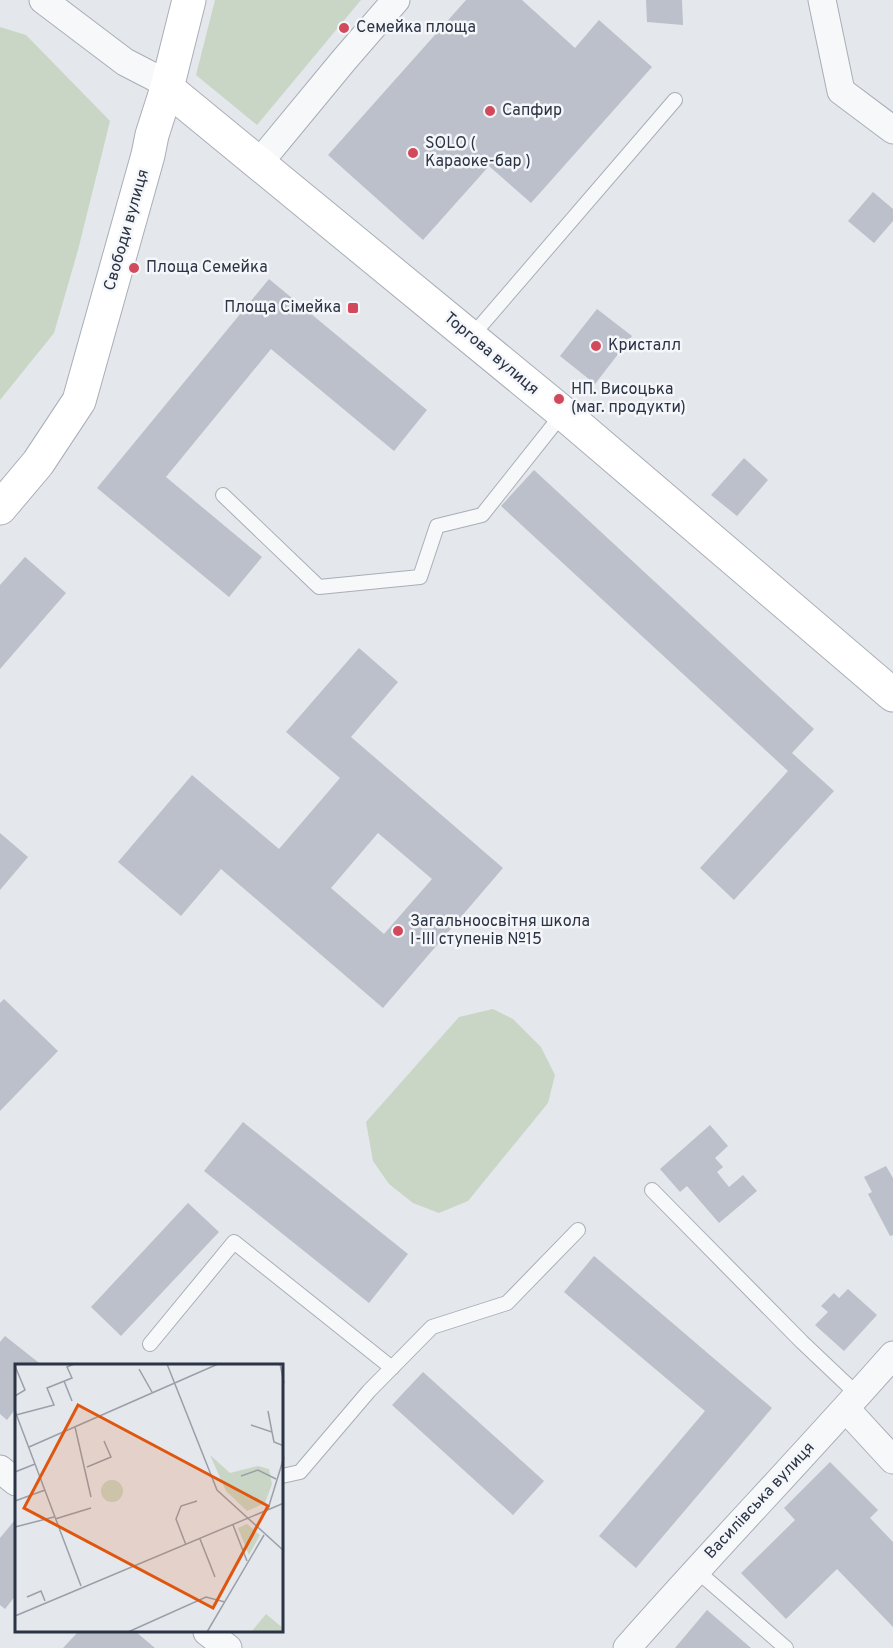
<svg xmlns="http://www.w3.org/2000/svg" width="893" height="1648" viewBox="0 0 893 1648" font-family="Overpass,sans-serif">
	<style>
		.green { fill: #c9d6c5 }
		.building { fill: #bbc0ca; fill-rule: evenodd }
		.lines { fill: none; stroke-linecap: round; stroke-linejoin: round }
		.lane-casing { stroke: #a9aeb7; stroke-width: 16 }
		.street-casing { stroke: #a9aeb7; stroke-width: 29 }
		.secondary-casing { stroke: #a9aeb7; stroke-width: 35 }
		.lane { stroke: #f7f8fa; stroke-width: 14 }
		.street { stroke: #f7f8fa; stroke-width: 27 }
		.secondary { stroke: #fff; stroke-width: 33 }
		.poi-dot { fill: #d1495b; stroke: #f4f6f9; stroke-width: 2 }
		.labels { text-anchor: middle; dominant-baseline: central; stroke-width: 5; stroke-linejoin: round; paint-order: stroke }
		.poi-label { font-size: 16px; fill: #2b3445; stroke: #f4f6f9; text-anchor: start }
		.street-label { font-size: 16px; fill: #2b3445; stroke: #f4f6f9 }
		.inset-road { fill: none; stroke: #9a9fa9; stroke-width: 1.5 }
		.view { fill: #df570f; fill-opacity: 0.15; stroke: #df570f; stroke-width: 3 }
		.inset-edge { fill: none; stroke: #2b3445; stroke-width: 3 }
	</style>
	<rect width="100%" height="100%" fill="#e4e7ec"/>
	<g class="green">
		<polygon points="215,0 361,0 257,125 196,75"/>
		<polygon points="0,27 26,35 110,121 78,250 54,333 0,400"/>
		<polygon points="493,1009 513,1019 541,1047 555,1075 548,1103 468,1201 439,1213 413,1203 389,1184 373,1161 366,1122 459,1017"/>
	</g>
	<g class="building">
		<polygon points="466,0 522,0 575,48 599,20 652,67 531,203 489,166 423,240 328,155"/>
		<polygon points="646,0 682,0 683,25 647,22"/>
		<polygon points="873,192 893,209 893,221 874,243 848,221"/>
		<polygon points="269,279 427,410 394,451 271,349 166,477 262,557 229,597 97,488"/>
		<polygon points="597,309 632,336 595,384 560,356"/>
		<polygon points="744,458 768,480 737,516 711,495"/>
		<polygon points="534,470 814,729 792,753 834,791 734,900 700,868 788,771 501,506"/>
		<polygon points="25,557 66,593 0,669 0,585"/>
		<path d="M 359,648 L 398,682 L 351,737 L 503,868 L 383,1008 L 221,869 L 181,916 L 118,862 L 192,775 L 279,849 L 340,778 L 286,732 ZM 378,833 L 432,879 L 384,934 L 331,888 Z"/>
		<polygon points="0,833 28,857 0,890"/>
		<polygon points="4,999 58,1051 0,1111 0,1003"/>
		<polygon points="243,1122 408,1254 369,1303 204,1171"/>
		<polygon points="710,1125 728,1146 715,1158 723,1167 717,1172 729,1187 743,1175 757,1191 719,1223 687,1186 680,1192 660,1169"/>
		<polygon points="886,1166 893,1178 893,1235 890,1236 868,1194 872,1192 864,1177"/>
		<polygon points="188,1203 219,1232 121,1336 91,1307"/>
		<polygon points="594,1256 772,1408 636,1568 599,1536 705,1411 564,1292"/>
		<polygon points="848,1289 877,1315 844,1351 815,1325 828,1312 821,1306 834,1293 839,1298"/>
		<polygon points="5,1336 43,1366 16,1366 16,1408 7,1420 0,1414 0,1342"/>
		<polygon points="423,1372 544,1481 513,1515 392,1405"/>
		<polygon points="830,1462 878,1510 870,1518 893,1542 893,1627 837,1569 786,1619 741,1573 795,1520 784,1508"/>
		<polygon points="14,1521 16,1523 16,1595 5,1609 0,1605 0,1538"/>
		<polygon points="707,1610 751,1648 675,1648"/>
		<polygon points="78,1632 136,1632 155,1648 63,1648"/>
	</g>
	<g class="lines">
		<g class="lane-casing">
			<g id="lane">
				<polyline points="471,337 675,100"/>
				<polyline points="223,495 319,587 420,577 437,526 482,515 563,413"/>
				<polyline points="652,1190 802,1342 858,1395"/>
				<polyline points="150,1344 234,1242 392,1368"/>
				<polyline points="282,1476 300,1472 369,1391 432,1327 507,1303 578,1230"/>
				<polyline points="696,1570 786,1648"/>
			</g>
		</g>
		<g class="street-casing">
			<g id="street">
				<polyline points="43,0 125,62 156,78 167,88"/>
				<polyline points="822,0 841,91 893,130"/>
				<polyline points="259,163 344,60 396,0"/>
				<polyline points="846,1409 893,1460"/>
				<polyline points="0,1469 16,1482"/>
				<polyline points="207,1632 228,1648"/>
				<path d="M 627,1648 C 714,1549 806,1454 893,1355"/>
			</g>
		</g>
		<g class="secondary-casing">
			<g id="secondary">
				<polyline points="167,88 563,413 893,695"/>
				<polyline points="0,508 38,463 79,401 148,155 152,135 167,88 189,0"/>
			</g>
		</g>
		<use href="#lane" class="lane"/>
		<use href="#street" class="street"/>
		<use href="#secondary" class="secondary"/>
	</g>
	<g class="poi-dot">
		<circle cx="344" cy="28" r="6"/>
		<circle cx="490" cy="111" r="6"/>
		<circle cx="413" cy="153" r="6"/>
		<circle cx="134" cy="268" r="6"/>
		<rect x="347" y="302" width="12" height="12" rx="3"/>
		<circle cx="596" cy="346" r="6"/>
		<circle cx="559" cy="399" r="6"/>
		<circle cx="398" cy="931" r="6"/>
	</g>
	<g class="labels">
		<g class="poi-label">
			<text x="356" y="28">Семейка площа</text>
			<text x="502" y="111">Сапфир</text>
			<text x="425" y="144">SOLO (<tspan x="425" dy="18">Караоке-бар )</tspan></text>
			<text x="146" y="268">Площа Семейка</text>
			<text x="341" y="308" text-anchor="end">Площа Сімейка</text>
			<text x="608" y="346">Кристалл</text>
			<text x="571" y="390">НП. Висоцька<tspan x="571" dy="18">(маг. продукти)</tspan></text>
			<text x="410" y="922">Загальноосвітня школа<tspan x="410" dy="18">І-ІІІ ступенів №15</tspan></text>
		</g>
		<g class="street-label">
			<text transform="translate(127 230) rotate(-74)">Свободи вулиця</text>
			<text transform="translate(491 354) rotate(40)">Торгова вулиця</text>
			<text transform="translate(760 1501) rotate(-47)">Василівська вулиця</text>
		</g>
	</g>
	<g transform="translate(15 1364)">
		<rect width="268" height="268" fill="#e4e7ec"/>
		<path d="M 195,91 L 215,109 L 243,102 L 254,105 L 257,120 L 250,139 L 232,147 L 211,127 ZM86 127a11 11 0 1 1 22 0a11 11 0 1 1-22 0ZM 232,160 L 245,171 L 234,191 L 223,164 ZM 251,250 L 268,264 L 268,268 L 236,268 Z" fill="#c9d6c5"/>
		<path class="inset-road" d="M 152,0 L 202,126 L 269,187M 265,0 L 269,19M 124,5 L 137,28M 49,17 L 57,37M 0,32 L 10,26 L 0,2M 0,47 L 66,222M 253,47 L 257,68M 1,51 L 39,41 L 32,24 L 57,14 L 52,3 L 59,0M 236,61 L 257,68 L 259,78 L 269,82M 60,63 L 76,133M 14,83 L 203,0M 72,103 L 96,93 L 89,77M 0,108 L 20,100M 226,112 L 243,106 L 261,115M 0,137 L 30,126M 253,145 L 269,93M 40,155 L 76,144M 218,161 L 232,197M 0,163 L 39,153M 185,175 L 200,213M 171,181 L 161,155 L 166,142 L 182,137M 12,233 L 26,227 L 30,237M 0,252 L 269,139M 113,268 L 191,233 L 210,238M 192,268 L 249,171"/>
		<path class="view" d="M 63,41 L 253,142 L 198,244 L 9,144 Z"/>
		<rect width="268" height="268" class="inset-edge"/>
	</g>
</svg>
